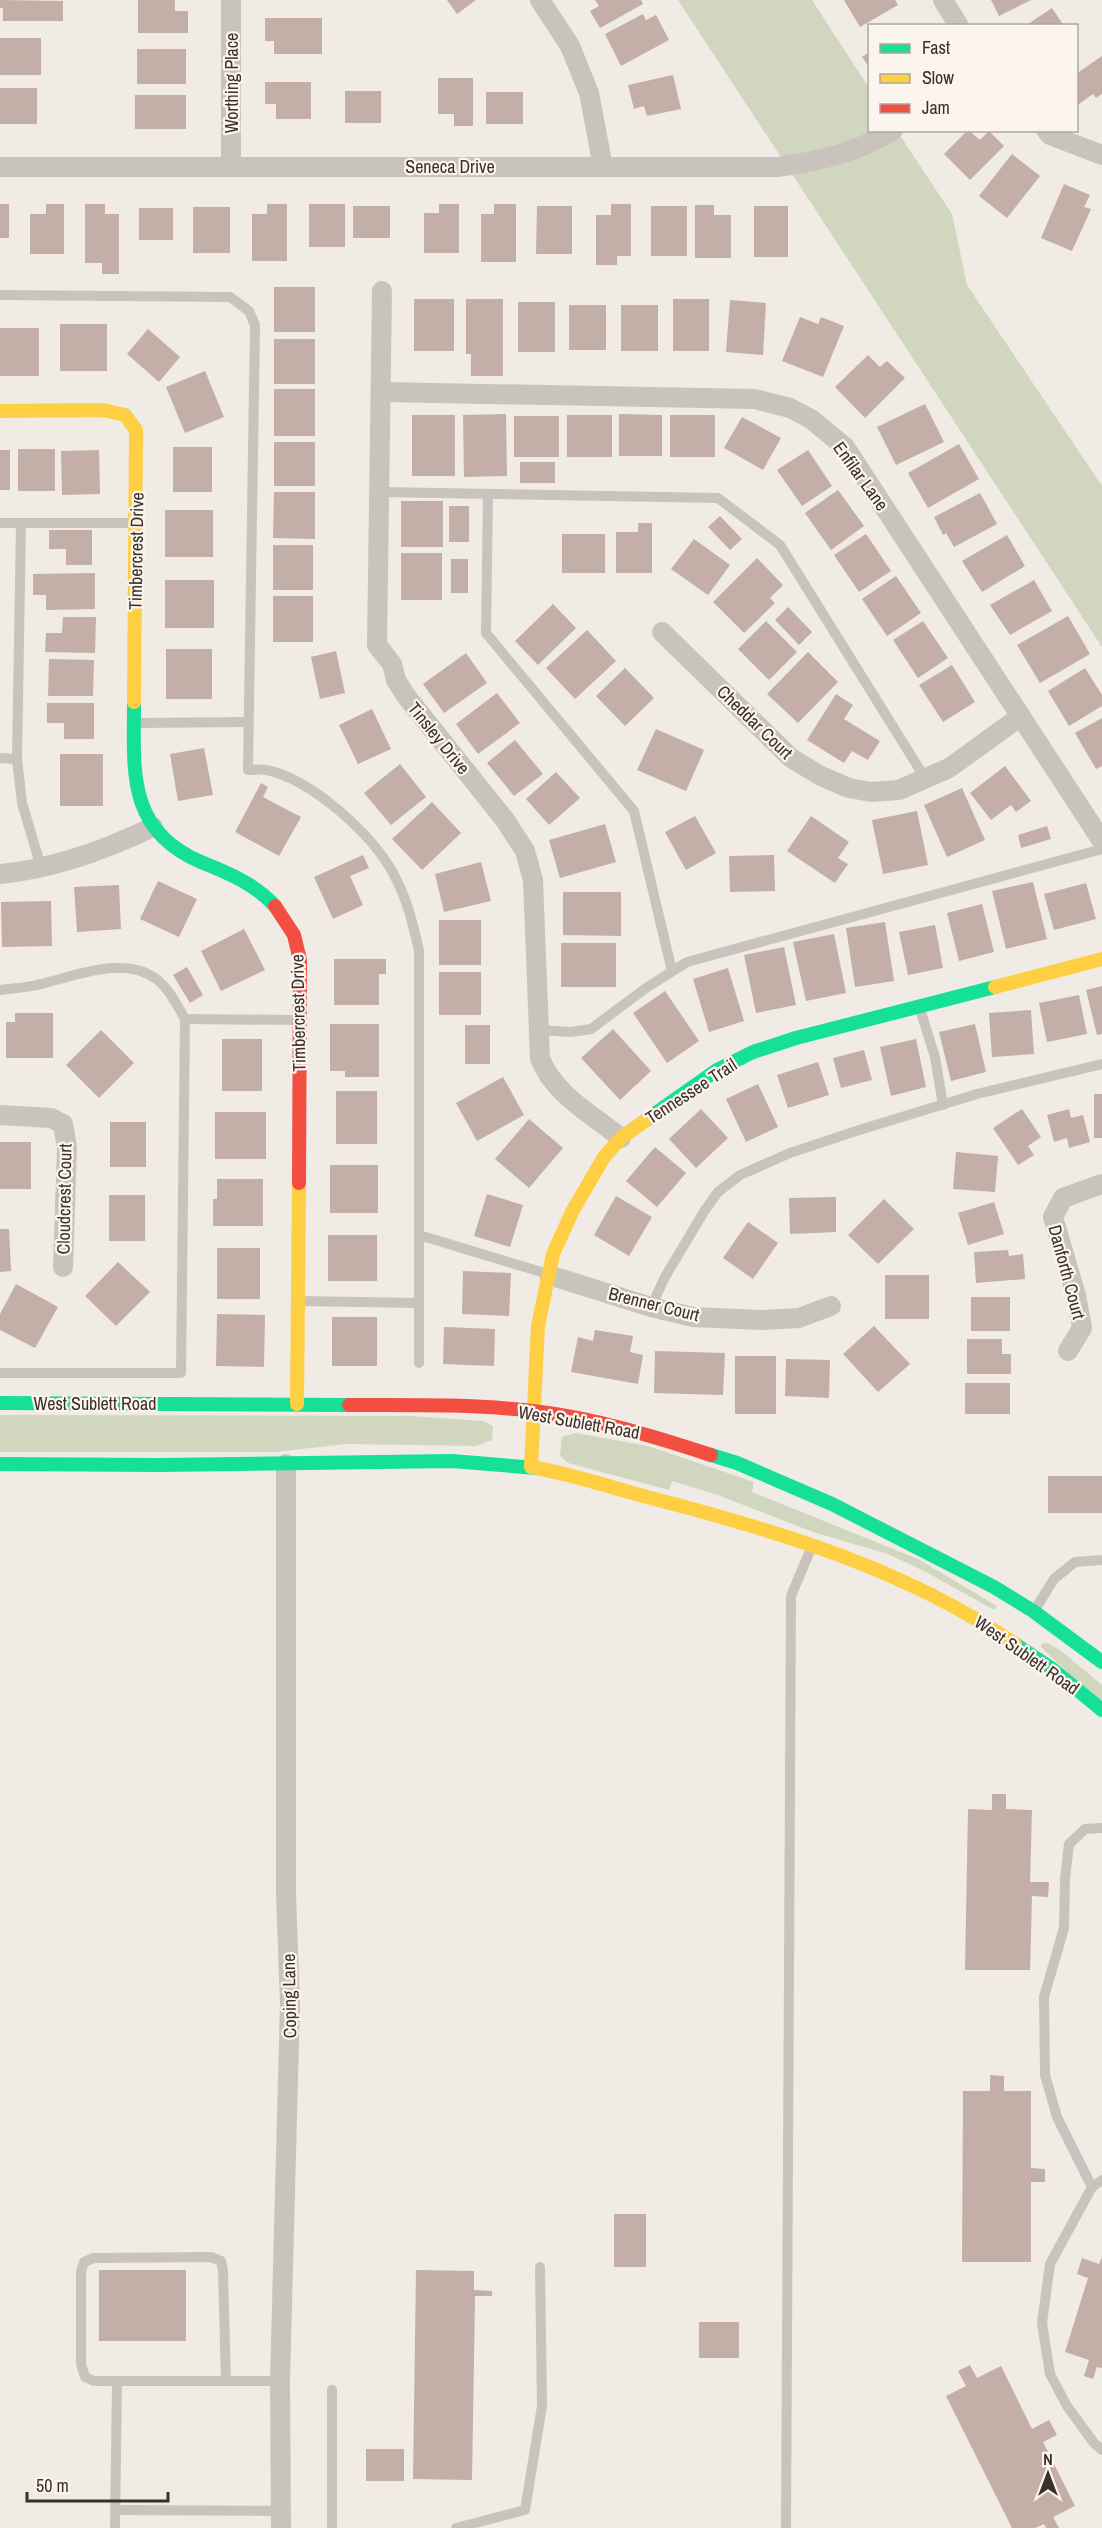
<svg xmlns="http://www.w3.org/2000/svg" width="1102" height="2528" viewBox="0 0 1102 2528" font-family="'Archivo Narrow',sans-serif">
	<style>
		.green { fill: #d1d6bf }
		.building { fill: #c3afa7 }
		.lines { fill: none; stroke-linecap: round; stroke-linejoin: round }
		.lane { stroke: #c9c3be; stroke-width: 10 }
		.street { stroke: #c9c3be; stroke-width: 20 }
		.fast { stroke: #16e098; stroke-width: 14 }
		.slow { stroke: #ffcf43; stroke-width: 14 }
		.jam { stroke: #f24e42; stroke-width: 14 }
		.labels { text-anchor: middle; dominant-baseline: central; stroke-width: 4.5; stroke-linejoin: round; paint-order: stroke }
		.street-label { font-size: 18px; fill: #3b302b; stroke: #fbf5ee }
	</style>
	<rect width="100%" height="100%" fill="#f0ebe5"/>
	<g class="green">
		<polygon points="678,0 812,0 869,88 870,130 897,131 952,214 967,285 1102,486 1102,647"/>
		<polygon points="0,1415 410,1416 483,1421 493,1426 492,1440 476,1446 346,1444 275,1452 0,1452"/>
		<polygon points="576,1433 648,1446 754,1482 752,1492 918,1559 997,1606 994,1610 928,1573 888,1554 813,1532 718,1495 672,1481 669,1490 568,1463 560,1456 562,1437"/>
		<polygon points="1047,1643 1060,1650 1102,1685 1102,1705 1041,1647 1042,1644"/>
	</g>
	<g class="building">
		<polygon points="0,0 63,1 63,21 3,21 3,8 0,8"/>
		<polygon points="138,0 175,0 175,11 188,11 188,33 138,33"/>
		<polygon points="447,0 476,0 457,14"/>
		<polygon points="595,0 641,0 643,4 600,28 590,11 599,6"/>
		<polygon points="844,0 895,0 898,5 860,27"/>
		<polygon points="991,0 1031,0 999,16"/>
		<polygon points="1052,8 1064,26 1025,26"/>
		<polygon points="643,14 646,20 656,15 669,40 621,66 605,34"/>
		<polygon points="265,18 322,18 322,54 274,54 274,41 265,41"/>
		<rect x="0" y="38" width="41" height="37"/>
		<rect x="137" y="49" width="49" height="35"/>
		<polygon points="870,52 870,68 862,57"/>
		<polygon points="1102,56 1102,94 1096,98 1093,94 1079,104 1076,101 1076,74"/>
		<polygon points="673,75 681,109 647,116 644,106 634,109 628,85"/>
		<polygon points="438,78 473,78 473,126 454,126 454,114 438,114"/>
		<polygon points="265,82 311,82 311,119 276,119 276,104 265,104"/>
		<rect x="0" y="88" width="37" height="36"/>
		<rect x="345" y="91" width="36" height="32"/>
		<rect x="486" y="92" width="37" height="32"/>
		<rect x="135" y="95" width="51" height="34"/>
		<polygon points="968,130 980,140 989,131 1004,146 970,180 944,154"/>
		<polygon points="1012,154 1040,176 1007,218 979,196"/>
		<polygon points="1064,184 1090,195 1084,207 1091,209 1072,251 1041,238"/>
		<rect x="0" y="204" width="9" height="34"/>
		<polygon points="46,204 64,204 64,254 30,254 30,214 46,214"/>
		<polygon points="85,204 105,204 105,214 119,214 119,274 102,274 102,263 85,263"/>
		<polygon points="267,204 287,204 287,261 252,261 252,214 267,214"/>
		<rect x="309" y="204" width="36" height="43"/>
		<polygon points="439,204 459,204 459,253 424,253 424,213 439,213"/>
		<polygon points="494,204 516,204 516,262 481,262 481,214 494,214"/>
		<polygon points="611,204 631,204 631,256 617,256 617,265 596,265 596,215 611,215"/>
		<polygon points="695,205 714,205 714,215 731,215 731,258 695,258"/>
		<rect x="353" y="206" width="37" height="32"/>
		<polygon points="537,206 572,206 572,254 536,254"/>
		<rect x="651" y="206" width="36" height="50"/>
		<rect x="754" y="206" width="34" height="51"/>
		<rect x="193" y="207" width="37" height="46"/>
		<rect x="139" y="208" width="34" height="32"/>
		<rect x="274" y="287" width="41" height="45"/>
		<rect x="414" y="299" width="40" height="52"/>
		<polygon points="466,299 503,299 503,376 471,376 471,354 466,354"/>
		<rect x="673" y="299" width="36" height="52"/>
		<polygon points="730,300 766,303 763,355 726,352"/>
		<rect x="518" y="302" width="37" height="50"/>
		<rect x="569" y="305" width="37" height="45"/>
		<rect x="621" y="305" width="37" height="46"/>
		<polygon points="800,317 818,324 821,317 844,326 823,377 782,361"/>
		<rect x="60" y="324" width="47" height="47"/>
		<rect x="0" y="328" width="39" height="48"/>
		<polygon points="148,329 180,357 159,382 127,354"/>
		<rect x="274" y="339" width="41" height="45"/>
		<polygon points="868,355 880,367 887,361 905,378 865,418 835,387"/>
		<polygon points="205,371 224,417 185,433 166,387"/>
		<rect x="274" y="389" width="41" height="47"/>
		<polygon points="925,404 944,442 896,465 877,427"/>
		<polygon points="506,414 507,476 464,477 463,415"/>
		<polygon points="619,414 662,415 662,456 619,456"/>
		<rect x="412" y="415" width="43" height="61"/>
		<rect x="567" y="415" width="45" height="42"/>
		<rect x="670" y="415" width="45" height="42"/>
		<rect x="514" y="416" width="45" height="41"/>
		<polygon points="742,417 781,438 763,470 724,448"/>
		<rect x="274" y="442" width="41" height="44"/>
		<polygon points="959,444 979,479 928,508 908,473"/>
		<rect x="173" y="447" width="39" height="45"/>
		<rect x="18" y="449" width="37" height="42"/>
		<rect x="0" y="450" width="10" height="40"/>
		<polygon points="99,450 100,494 62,495 61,451"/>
		<polygon points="808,450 832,486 802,506 777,470"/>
		<rect x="520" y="462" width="35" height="21"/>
		<polygon points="838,490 864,526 831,550 805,513"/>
		<polygon points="274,492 315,492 315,539 273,538"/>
		<polygon points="980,493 997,524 954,547 946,533 943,535 934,517"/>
		<rect x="401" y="501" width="42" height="46"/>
		<rect x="449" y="506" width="20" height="36"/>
		<rect x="165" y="510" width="48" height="47"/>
		<polygon points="720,516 742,539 730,550 708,527"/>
		<polygon points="638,523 652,523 652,573 616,573 616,532 638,532"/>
		<polygon points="49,530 92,530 92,565 66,565 66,549 49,549"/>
		<rect x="562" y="534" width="43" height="39"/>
		<polygon points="866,534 891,571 859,592 834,555"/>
		<polygon points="1007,535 1025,566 982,592 962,561"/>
		<polygon points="694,539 730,565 708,595 671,569"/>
		<rect x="273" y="545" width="40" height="45"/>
		<rect x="401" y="553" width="41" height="47"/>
		<polygon points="757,558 783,585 770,598 775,603 744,633 713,602"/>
		<rect x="451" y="559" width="17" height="34"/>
		<polygon points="95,573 95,609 46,610 46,595 33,595 33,574"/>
		<polygon points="896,576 921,613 887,636 862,599"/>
		<rect x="165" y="580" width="49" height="48"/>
		<polygon points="1034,580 1052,611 1010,635 990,605"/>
		<rect x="273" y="596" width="40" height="46"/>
		<polygon points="553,604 576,628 538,665 515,641"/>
		<polygon points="788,607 812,632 799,645 775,620"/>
		<polygon points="1068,616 1090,654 1040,683 1017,645"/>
		<polygon points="63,617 96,617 95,653 45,652 46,633 62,633"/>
		<polygon points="766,621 797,652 769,680 738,649"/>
		<polygon points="923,621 948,658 918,678 893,640"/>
		<polygon points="587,630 616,661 575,699 546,668"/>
		<rect x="166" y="649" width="46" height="50"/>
		<polygon points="336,651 345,693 320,699 311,657"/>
		<polygon points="808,652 838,682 798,723 767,694"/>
		<polygon points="466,653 487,683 444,713 423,684"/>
		<polygon points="49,659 94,660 93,696 48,696"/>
		<polygon points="952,665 975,702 943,722 919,685"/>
		<polygon points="625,668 654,698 625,726 596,696"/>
		<polygon points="1085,668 1102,695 1102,706 1069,726 1048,691"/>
		<polygon points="497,693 520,723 478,754 456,724"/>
		<polygon points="836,694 853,705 844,719 880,741 868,760 852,751 844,763 807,740"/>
		<polygon points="47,703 94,703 94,739 64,739 64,723 47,723"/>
		<polygon points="372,709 391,749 358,764 339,725"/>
		<polygon points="1102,718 1102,766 1096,769 1075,733"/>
		<polygon points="656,729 704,750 686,791 637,770"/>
		<polygon points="515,740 543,774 514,796 487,763"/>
		<polygon points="204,748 213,795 178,801 170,754"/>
		<rect x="60" y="754" width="43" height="52"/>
		<polygon points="400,764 426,797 391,825 364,793"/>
		<polygon points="1005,766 1031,801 1016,812 1011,805 991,820 970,793"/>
		<polygon points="556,772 580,798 549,825 526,799"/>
		<polygon points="261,783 268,787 263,797 301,817 279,856 235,832"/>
		<polygon points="962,788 985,840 947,857 924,805"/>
		<polygon points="432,802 461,833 422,870 392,839"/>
		<polygon points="917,811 928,865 883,874 872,820"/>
		<polygon points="695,816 716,853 686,870 665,832"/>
		<polygon points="811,816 849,842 838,858 848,864 835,883 787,851"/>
		<polygon points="605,824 616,862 560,878 549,840"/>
		<polygon points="1047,826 1051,839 1021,848 1018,835"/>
		<polygon points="363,855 369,868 350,876 363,905 333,919 314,877"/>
		<polygon points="774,855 775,891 730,892 729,856"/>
		<polygon points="481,862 491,901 444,912 435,874"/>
		<polygon points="158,881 197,899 179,937 140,919"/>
		<polygon points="1033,882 1047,939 1006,949 992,891"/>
		<polygon points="1086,883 1096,919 1054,930 1044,894"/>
		<polygon points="119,885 121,929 77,932 74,887"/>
		<polygon points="563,892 621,892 621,936 563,935"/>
		<polygon points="51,901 52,946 2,947 1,902"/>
		<polygon points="982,904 994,952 959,961 947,913"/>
		<rect x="439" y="920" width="42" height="45"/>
		<polygon points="885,922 894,981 855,987 846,928"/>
		<polygon points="935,925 943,968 908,975 899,932"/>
		<polygon points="244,929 265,970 221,991 201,951"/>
		<polygon points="834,934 846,993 806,1001 793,942"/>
		<rect x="561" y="943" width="55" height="44"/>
		<polygon points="784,947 796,1005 756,1013 744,955"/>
		<polygon points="334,959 386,959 386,974 379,974 379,1005 334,1005"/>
		<polygon points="187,967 203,995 190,1003 173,975"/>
		<polygon points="728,968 744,1021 709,1032 693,979"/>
		<rect x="439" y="972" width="42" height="43"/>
		<polygon points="1102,986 1102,1034 1097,1035 1086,990"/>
		<polygon points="665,991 699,1041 667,1063 633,1013"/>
		<polygon points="1079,995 1087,1034 1047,1042 1039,1003"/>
		<polygon points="1031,1010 1034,1054 992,1057 989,1013"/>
		<polygon points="15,1013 53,1013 53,1058 6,1058 6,1022 15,1022"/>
		<polygon points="330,1024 379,1024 379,1077 345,1077 345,1071 330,1071"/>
		<polygon points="975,1024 986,1072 951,1081 939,1032"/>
		<rect x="465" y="1025" width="25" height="39"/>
		<polygon points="613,1029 651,1071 620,1100 581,1058"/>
		<polygon points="101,1030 134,1063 99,1098 66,1065"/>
		<rect x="222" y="1039" width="40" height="52"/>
		<polygon points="916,1039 926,1087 891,1096 880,1047"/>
		<polygon points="864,1050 872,1080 841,1088 833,1058"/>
		<polygon points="818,1062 829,1095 788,1108 777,1075"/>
		<polygon points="503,1077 524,1115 477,1141 456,1103"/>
		<polygon points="758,1084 778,1127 746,1142 726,1099"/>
		<rect x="336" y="1091" width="41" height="53"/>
		<rect x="1094" y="1094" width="8" height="44"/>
		<polygon points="701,1109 728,1138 696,1168 669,1139"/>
		<polygon points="1022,1109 1041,1137 1028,1146 1034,1155 1018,1165 993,1128"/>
		<polygon points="1069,1109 1071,1118 1083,1115 1090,1142 1069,1148 1067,1138 1054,1142 1047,1115"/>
		<rect x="215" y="1112" width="51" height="47"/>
		<polygon points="529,1119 563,1148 529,1188 495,1159"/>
		<rect x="110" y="1122" width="36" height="45"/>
		<rect x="0" y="1142" width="31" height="47"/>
		<polygon points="655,1147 686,1173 657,1207 626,1181"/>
		<polygon points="956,1152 998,1156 995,1192 953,1189"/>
		<rect x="330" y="1165" width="48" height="48"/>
		<polygon points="217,1179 263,1179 263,1226 213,1226 213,1199 217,1199"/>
		<polygon points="487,1194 523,1205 510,1247 474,1236"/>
		<rect x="109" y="1195" width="36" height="46"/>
		<polygon points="616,1196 652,1217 629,1256 594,1235"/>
		<polygon points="836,1197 836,1232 790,1234 789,1198"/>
		<polygon points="884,1199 914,1229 878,1264 848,1235"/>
		<polygon points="994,1202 1004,1234 968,1245 958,1213"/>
		<polygon points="748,1222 778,1243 753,1279 723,1258"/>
		<polygon points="0,1229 9,1229 11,1271 0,1272"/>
		<rect x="328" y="1235" width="49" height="46"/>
		<rect x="217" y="1248" width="43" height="51"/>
		<polygon points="1008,1250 1009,1256 1023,1254 1025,1279 976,1283 974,1252"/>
		<polygon points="118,1262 150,1292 116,1326 85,1296"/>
		<polygon points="463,1271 511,1273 509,1316 462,1314"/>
		<rect x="885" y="1275" width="44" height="44"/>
		<polygon points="16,1284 58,1307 35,1348 0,1330 0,1314"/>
		<rect x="971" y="1297" width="39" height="34"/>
		<polygon points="217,1314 265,1315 264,1367 216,1366"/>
		<rect x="332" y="1317" width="45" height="49"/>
		<polygon points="874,1326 910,1364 878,1392 843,1354"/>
		<polygon points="444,1327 495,1329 494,1366 443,1364"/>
		<polygon points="595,1330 633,1336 630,1352 643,1355 638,1384 571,1372 578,1337 593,1341"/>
		<polygon points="967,1339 1002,1339 1002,1354 1011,1354 1011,1374 967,1374"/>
		<polygon points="655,1351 725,1353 723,1395 654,1393"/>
		<rect x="735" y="1356" width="41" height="58"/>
		<polygon points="786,1359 830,1360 829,1398 785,1396"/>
		<rect x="965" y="1383" width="45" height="31"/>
		<rect x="1048" y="1476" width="54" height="37"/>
		<polygon points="992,1794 1006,1794 1006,1809 1032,1810 1030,1882 1049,1882 1048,1897 1032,1896 1030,1970 965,1970 968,1809 992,1810"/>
		<polygon points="990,2075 1004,2076 1004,2091 1031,2091 1031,2168 1045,2169 1045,2182 1031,2182 1031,2262 962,2262 963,2091 990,2091"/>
		<rect x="614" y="2214" width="32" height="53"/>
		<polygon points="1102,2257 1102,2368 1097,2367 1093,2379 1084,2376 1089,2360 1065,2352 1088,2278 1077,2274 1082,2258 1099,2264"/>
		<rect x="99" y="2270" width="87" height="71"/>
		<polygon points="416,2270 474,2271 474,2290 492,2291 492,2296 475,2296 472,2480 413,2479"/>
		<rect x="699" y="2322" width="40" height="36"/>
		<polygon points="970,2365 977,2378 1001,2366 1032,2429 1049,2420 1057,2435 1043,2442 1075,2506 1053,2517 1059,2528 1046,2528 1044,2524 1035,2528 1012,2528 946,2396 966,2386 958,2371"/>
		<rect x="366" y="2449" width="38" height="32"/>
	</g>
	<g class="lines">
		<g class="lane">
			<path d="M 0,295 L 230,297 L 249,311 L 255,325 L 248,770 C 254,770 261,769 267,770 C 312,780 371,833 393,873 C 407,898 413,924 419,951 L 419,1363"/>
			<polyline points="380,492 718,498 780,545 925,778"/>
			<polyline points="488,494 486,633 634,811 672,971"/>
			<polyline points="0,523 135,523"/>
			<polyline points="21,523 17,759 22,803 41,867"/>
			<polyline points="136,723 249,722"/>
			<polyline points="0,758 17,759"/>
			<path d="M 0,990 C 12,988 25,988 37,985 C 73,977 120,955 155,978 C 168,987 177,1005 185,1019 L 181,1373 L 0,1373"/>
			<polyline points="919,1006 935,1057 943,1105"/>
			<polyline points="185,1019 298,1020"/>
			<polyline points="540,1030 571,1032 591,1029 646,988 687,962 1102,849"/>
			<polyline points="419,1235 548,1274"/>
			<polyline points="299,1301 419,1303"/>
			<polyline points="651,1307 665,1277 705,1210 718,1192 740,1175 790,1153 856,1131 977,1094 1102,1064"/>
			<polyline points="1034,1611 1054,1579 1075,1562 1102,1560"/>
			<polyline points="1102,2180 1092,2187 1050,2264 1042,2323 1050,2374 1067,2406 1094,2443 1102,2450"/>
			<polyline points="1092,2187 1057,2117 1045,2075 1044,1997 1064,1928 1065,1879 1069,1844 1085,1829 1102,1828"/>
			<polyline points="117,2381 280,2381"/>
			<polyline points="332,2390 332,2528"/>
			<polyline points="115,2510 281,2511"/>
			<polyline points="115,2528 117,2381 94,2381 85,2377 81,2364 81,2272 84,2262 94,2258 211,2257 221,2261 223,2271 226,2381"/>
			<polyline points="456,2528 525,2510 542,2406 540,2267"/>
			<polyline points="786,2528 791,1596 812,1546"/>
		</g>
		<g class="street">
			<polyline points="540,0 570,46 589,93 603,167"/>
			<polyline points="943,0 959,26"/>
			<polyline points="1046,130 1050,135 1102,155"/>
			<polyline points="231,165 231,0"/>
			<path d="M 0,167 L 778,167 C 819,161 857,153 893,130"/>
			<path d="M 382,291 L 377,645 L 392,664 L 396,680 L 406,696 L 505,820 L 525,851 L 533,880 L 540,1058 C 553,1094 593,1115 621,1138"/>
			<polyline points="382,392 755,399 790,408 811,419 845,447 1102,841"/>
			<polyline points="662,632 791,758 821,776 849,788 871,792 899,790 949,768 1021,716"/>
			<path d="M 0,874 C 53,869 105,850 153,827"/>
			<polyline points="0,1115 51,1118 63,1124 67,1147 63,1267"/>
			<polyline points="549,1275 651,1307 693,1317 761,1320 799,1318 831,1306"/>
			<polyline points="1068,1351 1082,1328 1076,1295 1053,1217 1063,1198 1102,1184"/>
			<polyline points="281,2528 280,2381 290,2004 286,1894 286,1464"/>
		</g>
		<g class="fast">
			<path d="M 134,702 C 134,770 126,830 201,862 C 228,873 254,883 275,906"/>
			<polyline points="646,1120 717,1070 753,1052 796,1038 995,987"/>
			<polyline points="0,1403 349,1405"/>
			<polyline points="711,1455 737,1463 832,1504 994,1587 1033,1611 1102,1662"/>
			<polyline points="0,1464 160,1465 452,1461 536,1468"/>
			<polyline points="1015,1644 1051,1668 1102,1710"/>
		</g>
		<g class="slow">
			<polyline points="0,411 103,410 125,415 136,430 134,702"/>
			<polyline points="995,987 1102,959"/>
			<polyline points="297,1404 299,1183"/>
			<polyline points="531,1467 538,1326 553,1254 573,1210 604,1157 621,1138 646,1120"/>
			<path d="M 536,1468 C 575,1475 613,1488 651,1498 C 778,1531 906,1569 1015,1644"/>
		</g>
		<g class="jam">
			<polyline points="275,906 294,935 300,960 299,1183"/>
			<path d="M 349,1405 C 410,1405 472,1404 533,1411 C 594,1418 653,1436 711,1455"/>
		</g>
	</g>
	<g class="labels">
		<g class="street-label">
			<text transform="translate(231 83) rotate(-90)">Worthing Place</text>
			<text x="450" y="166">Seneca Drive</text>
			<text transform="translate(861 476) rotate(54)">Enfilar Lane</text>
			<text transform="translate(136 551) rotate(-89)">Timbercrest Drive</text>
			<text transform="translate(755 722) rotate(44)">Cheddar Court</text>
			<text transform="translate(439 738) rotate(51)">Tinsley Drive</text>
			<text transform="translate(298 1013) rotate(-91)">Timbercrest Drive</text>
			<text transform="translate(691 1091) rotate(-33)">Tennessee Trail</text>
			<text transform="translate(64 1199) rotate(-89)">Cloudcrest Court</text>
			<text transform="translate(1067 1272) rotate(75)">Danforth Court</text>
			<text transform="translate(654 1304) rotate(14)">Brenner Court</text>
			<text x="95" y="1403">West Sublett Road</text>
			<text transform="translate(579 1422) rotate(10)">West Sublett Road</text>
			<text transform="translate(1027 1655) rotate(35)">West Sublett Road</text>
			<text transform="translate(289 1996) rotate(-91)">Coping Lane</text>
		</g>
	</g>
	<rect x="868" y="24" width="210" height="108" fill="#fbf5ee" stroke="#aea6a0" stroke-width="1.5"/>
	<rect x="880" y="44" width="30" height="9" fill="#16e098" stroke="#aea6a0" stroke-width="1.5"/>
	<text x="922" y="54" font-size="18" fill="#3b302b">Fast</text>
	<rect x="880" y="74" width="30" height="9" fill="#ffcf43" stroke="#aea6a0" stroke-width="1.5"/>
	<text x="922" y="84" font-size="18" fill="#3b302b">Slow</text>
	<rect x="880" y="104" width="30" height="9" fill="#f24e42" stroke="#aea6a0" stroke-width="1.5"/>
	<text x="922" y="114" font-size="18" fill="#3b302b">Jam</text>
	<g transform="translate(1048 2474)" stroke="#fbf5ee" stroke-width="4.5" paint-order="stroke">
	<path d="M0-4.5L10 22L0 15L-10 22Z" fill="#3b302b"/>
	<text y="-9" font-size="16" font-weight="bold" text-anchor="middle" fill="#3b302b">N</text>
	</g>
	<path d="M27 2492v9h141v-9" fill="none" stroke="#3b302b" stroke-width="3"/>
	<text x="36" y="2492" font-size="18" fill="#3b302b" stroke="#fbf5ee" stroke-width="4.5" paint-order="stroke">50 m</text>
</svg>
